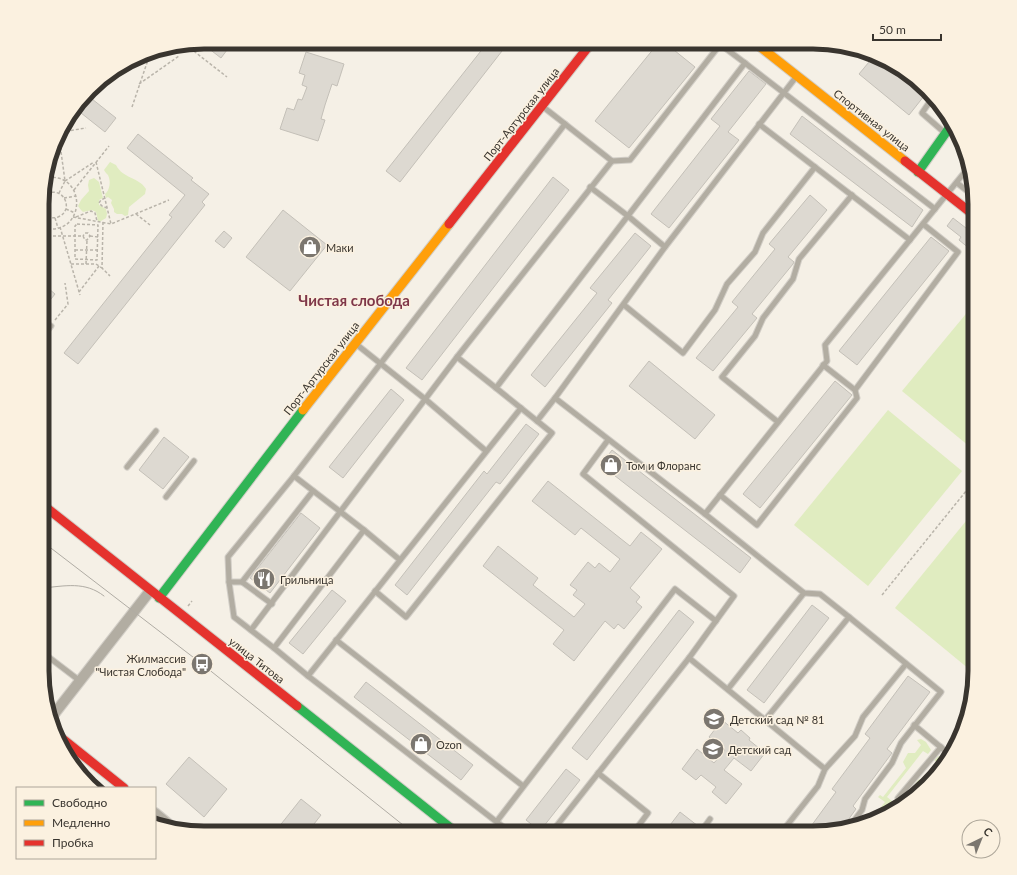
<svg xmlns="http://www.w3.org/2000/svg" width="1017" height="875" viewBox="0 0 1017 875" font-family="Lato,sans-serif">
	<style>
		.green { fill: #e0ecc0 }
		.building { fill: #ddd9d1; stroke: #c4c0b8 }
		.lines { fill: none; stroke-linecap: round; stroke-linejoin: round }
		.lane-casing { stroke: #d2cec7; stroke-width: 7 }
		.street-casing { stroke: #d2cec7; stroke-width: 12 }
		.fast-casing { stroke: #d2cec7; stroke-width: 11 }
		.slow-casing { stroke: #d2cec7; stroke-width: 11 }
		.jam-casing { stroke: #d2cec7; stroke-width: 11 }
		.path { stroke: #b9b4aa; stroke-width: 1.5; stroke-dasharray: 3 2; stroke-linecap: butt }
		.lane { stroke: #b2ada2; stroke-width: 5 }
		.street { stroke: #b2ada2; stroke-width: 10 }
		.fast { stroke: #30b455; stroke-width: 9 }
		.slow { stroke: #ff9f0a; stroke-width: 9 }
		.jam { stroke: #e5322d; stroke-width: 9 }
		.tram { stroke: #b0aca4; stroke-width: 1 }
		.labels { text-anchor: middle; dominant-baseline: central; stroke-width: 3; stroke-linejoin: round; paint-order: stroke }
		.street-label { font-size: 11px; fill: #39352f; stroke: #fbf1e0 }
		.poi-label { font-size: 11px; fill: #39352f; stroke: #fbf1e0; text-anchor: start }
		.district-label { font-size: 15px; font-weight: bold; fill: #7f3749; stroke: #fbf1e0 }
		.rim { fill: none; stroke: #39352f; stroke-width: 5 }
	</style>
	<rect width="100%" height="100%" fill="#f5f0e6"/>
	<g class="green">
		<path d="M 110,162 L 116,165 C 123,179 139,177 146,189 L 145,194 L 129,207 L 128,215 L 125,216 L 122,214 L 117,214 L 114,212 L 114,209 L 111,203 L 112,200 L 108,197 L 106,198 L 105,194 C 110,190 111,181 108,175 C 106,173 105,172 104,170 Z"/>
		<polygon points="94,178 99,182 103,198 99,200 99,205 106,209 107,214 106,218 101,221 98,221 96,212 92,210 83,212 81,210 78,206 81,200 89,191 88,185 89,180"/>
		<polygon points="975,303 975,451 902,391"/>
		<polygon points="888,410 962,471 868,586 794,525"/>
		<polygon points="975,510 975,661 969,669 895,608"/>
		<polygon points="921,739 926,742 931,750 928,754 923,751 887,797 898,806 884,816 866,821 869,817 873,817 885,802 878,797 880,795 883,797 906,768 903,762 908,753 915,753 921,745 917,740"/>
		<polygon points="939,756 943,756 946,758 927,786 916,793 920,788 915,784 919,779 924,783 939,764 934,760"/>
	</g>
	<g class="building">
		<polygon points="213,42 233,42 221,58 208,48"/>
		<polygon points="488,42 509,42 400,182 386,171"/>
		<polygon points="659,42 664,42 695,67 629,148 595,121"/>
		<polygon points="306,52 344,64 337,86 332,84 325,105 321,119 325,120 318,141 280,129 287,108 294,110 298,99 302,100 307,87 302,85 305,75 299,73"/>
		<polygon points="874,56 884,59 928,91 909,115 859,74"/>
		<polygon points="749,71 766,84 728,132 739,140 669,228 651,214 720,126 711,119"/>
		<polygon points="87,95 116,118 105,132 76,109"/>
		<polygon points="802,116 923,210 912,227 790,134"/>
		<polygon points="138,134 193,178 191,180 209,194 202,202 205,205 78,364 64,353 172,217 169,215 185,195 127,148"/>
		<polygon points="553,177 569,190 422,380 406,368"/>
		<polygon points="810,195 827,210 788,257 794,262 793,264 752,314 757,318 713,371 696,358 738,307 732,302 775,249 769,244"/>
		<polygon points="283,210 327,245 290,291 246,257"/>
		<polygon points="953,218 975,235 975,243 970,249 959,240 961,237 947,226"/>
		<polygon points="224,231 232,238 224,248 215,241"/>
		<polygon points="635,233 651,246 608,300 612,303 545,387 531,375 597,293 590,288"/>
		<polygon points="931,237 949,251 857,365 839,351"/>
		<polygon points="43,284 55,294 43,309"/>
		<polygon points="649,361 715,415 695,439 629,386"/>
		<polygon points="835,381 852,395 760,508 743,494"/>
		<polygon points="391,389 404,400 343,478 329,467"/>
		<polygon points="526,424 539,434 500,484 496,482 407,595 395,585 484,471 487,474"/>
		<polygon points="164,437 189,457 163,489 139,470"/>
		<polygon points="612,450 751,558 740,573 601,465"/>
		<polygon points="548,481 630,546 641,532 662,549 630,588 640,597 636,602 642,607 624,629 618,624 614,629 605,621 574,661 553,644 564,630 483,566 498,546 538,578 533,585 574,617 585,604 573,595 577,590 570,585 588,562 595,568 599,563 610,572 620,559 581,528 575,535 532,501"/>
		<polygon points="301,513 320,528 270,593 250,578"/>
		<polygon points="332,590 346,601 303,654 289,643"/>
		<polygon points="812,605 829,618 764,703 747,690"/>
		<polygon points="679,610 694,622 587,760 572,748"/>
		<polygon points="908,676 930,692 887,749 892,753 853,806 856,809 843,827 823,833 806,833 836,792 832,789 870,738 865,734"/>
		<polygon points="366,682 473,765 461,780 354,697"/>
		<polygon points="722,720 738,733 741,730 750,738 749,740 765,753 751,771 734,758 724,770 742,784 726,804 712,792 716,787 701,775 696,780 682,769 697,749 714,763 725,750 709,737"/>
		<polygon points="189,757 227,789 204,817 166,784"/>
		<polygon points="566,769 580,780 540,831 526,820"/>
		<polygon points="301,799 321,815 307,833 274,833"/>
		<polygon points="680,812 698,826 693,833 664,833"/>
	</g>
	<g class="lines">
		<g class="lane-casing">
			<g id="lane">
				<polyline points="721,45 745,63"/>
				<polyline points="796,77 665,247 555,398 705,514 827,361 825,345 968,168"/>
				<polyline points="933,97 922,113 945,133"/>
				<polyline points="542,106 565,124"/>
				<polyline points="759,124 910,240"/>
				<polyline points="957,183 975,197"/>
				<polyline points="590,187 628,216 665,247"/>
				<polyline points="624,305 683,353 715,310 727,284 755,252 763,233 815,167"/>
				<polyline points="43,336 51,326"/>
				<polyline points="356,344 425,399 486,451"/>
				<polyline points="457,357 496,388"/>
				<polyline points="823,365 855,390"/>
				<polyline points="537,421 555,398"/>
				<polyline points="778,422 722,377 755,336 763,318 793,279 799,259 852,195"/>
				<polyline points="127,467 156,431"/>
				<polyline points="720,495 757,525 857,398 855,390 958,252 923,224"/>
				<polyline points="166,497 194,461"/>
				<polyline points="364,530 294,476 565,124 612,161 630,160 722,42"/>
				<polyline points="400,560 364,530 274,648 308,676 511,833"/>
				<polyline points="229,582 242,582 272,604"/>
				<polyline points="242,582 313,491"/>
				<polyline points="375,591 406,617 552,433 496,388 745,63 935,209"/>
				<polyline points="849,617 941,692 901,743 892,763 865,799 862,810 850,826"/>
				<polyline points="251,630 457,357 612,161"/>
				<polyline points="336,640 523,786"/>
				<polyline points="274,648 234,617 229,582 228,557 294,476"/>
				<polyline points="42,652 80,681"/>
				<polyline points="689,658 765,720 849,617 820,594 804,593 705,514"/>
				<polyline points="308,676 521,408"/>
				<polyline points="728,689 804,593"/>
				<polyline points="765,720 825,769"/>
				<polyline points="914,725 949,754"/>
				<polyline points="598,773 648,813 633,833"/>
				<polyline points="898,798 941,747"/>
				<polyline points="497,821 675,589 716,621"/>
				<polyline points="551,833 689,658 734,596 583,474 608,440"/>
				<polyline points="700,833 710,819"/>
				<polyline points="781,833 818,786 825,769 855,736 863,717 906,664"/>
			</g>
		</g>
		<g class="street-casing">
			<g id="street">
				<polyline points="51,718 150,591"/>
				<polyline points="155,813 172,827"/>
			</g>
		</g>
		<g class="fast-casing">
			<g id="fast">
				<polyline points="918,172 952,124"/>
				<polyline points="159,598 303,410"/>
				<polyline points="297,706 457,833"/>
			</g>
		</g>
		<g class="slow-casing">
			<g id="slow">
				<polyline points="754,42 905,161"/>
				<polyline points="303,410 449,224"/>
			</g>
		</g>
		<g class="jam-casing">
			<g id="jam">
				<polyline points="905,161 975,216"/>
				<polyline points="449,224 592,42"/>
				<polyline points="43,505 297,706"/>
				<polyline points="54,732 124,788"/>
			</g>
		</g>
		<g class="path">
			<polyline points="186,45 227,77"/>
			<polyline points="139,84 179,56"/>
			<polyline points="132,107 151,51"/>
			<polyline points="61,132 86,128"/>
			<polyline points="59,137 65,181 59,193"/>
			<polyline points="96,162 111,224"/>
			<polyline points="65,181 94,162"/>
			<polyline points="74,190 109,146"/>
			<polyline points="64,198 76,196"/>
			<polyline points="105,198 101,200 99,203 102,206 107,208"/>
			<polyline points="66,209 75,213"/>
			<path d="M 43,214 C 48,217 52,219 58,217 C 76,210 62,182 43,196"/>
			<polyline points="136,214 150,225"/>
			<polyline points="73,217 111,224 169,200"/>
			<polyline points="76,217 91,211 95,213 97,221"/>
			<polyline points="55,218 58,228"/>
			<polyline points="103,222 102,268 110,276"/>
			<polygon points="77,224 98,225 97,260 75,259 75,226"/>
			<polyline points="60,227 80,295"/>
			<path d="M 43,228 C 87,238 88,170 45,178"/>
			<polyline points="43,236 83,236 85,240 87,240 90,236 88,233 85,233 83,236"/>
			<polyline points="90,236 98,237"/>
			<polyline points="75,250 98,250"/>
			<polyline points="71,264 96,264 102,268"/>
			<polyline points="86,264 87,240"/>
			<polyline points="79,292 99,266"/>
			<polyline points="55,320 68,304 65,283"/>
			<polyline points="882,595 975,480"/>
			<polyline points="188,606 192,601"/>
		</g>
		<use href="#lane" class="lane"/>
		<use href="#street" class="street"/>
		<use href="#fast" class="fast"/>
		<use href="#slow" class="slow"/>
		<use href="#jam" class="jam"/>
		<g class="tram">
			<polyline points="43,542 202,664 413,833"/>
			<path d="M 43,588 C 65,586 85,581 104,596"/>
		</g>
	</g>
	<defs>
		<g id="shop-disc" transform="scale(1.15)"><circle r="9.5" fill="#7b766f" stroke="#fbf1e0"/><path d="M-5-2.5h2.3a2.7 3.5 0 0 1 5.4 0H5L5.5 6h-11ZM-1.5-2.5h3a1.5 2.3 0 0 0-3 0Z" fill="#fff"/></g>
		<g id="restaurant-disc" transform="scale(1.15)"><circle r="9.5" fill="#7b766f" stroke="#fbf1e0"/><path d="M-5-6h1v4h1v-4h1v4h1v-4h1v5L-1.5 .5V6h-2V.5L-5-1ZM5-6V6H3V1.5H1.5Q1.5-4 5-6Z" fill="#fff"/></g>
		<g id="bus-disc" transform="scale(1.15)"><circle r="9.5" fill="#7b766f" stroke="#fbf1e0"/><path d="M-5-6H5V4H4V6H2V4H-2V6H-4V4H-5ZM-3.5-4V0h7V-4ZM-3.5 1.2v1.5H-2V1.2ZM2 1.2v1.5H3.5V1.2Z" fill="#fff"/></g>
		<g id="school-disc" transform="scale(1.15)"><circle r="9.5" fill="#7b766f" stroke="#fbf1e0"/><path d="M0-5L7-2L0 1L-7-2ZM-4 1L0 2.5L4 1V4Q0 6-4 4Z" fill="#fff"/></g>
	</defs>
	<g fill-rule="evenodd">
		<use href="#shop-disc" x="310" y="247"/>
		<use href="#shop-disc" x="611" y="465"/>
		<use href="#restaurant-disc" x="264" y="579"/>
		<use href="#bus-disc" x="202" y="664"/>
		<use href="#school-disc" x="714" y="719"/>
		<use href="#shop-disc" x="421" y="744"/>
		<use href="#school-disc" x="713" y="749"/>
	</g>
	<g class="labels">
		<g class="street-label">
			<text transform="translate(521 114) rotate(-52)">Порт-Артурская улица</text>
			<text transform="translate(872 120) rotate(38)">Спортивная улица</text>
			<text transform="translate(321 368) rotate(-52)">Порт-Артурская улица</text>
			<text transform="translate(257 660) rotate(38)">улица Титова</text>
		</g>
		<g class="poi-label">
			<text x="326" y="247">Маки</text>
			<text x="626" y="465">Том и Флоранс</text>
			<text x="280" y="579">Грильница</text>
			<text x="186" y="658" text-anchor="end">Жилмассив<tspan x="186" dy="13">"Чистая Слобода"</tspan></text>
			<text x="730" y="719">Детский сад № 81</text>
			<text x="436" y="744">Ozon</text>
			<text x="728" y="749">Детский сад</text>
		</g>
		<g class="district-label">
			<text x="354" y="300">Чистая слобода</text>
		</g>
	</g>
	<path d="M0 0H1017V875H0ZM204 49H813A155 155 0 0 1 968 204V671A155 155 0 0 1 813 826H204A155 155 0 0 1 49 671V204A155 155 0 0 1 204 49Z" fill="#fbf1e0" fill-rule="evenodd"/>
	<path class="rim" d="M204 49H813A155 155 0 0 1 968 204V671A155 155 0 0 1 813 826H204A155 155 0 0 1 49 671V204A155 155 0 0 1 204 49Z"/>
	<rect x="16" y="787" width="140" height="72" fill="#fbf1e0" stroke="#ada699"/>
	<rect x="24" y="800" width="20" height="6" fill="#30b455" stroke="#ada699"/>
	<text x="52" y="807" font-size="12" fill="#39352f">Свободно</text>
	<rect x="24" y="820" width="20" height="6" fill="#ff9f0a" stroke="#ada699"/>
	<text x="52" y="827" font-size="12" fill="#39352f">Медленно</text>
	<rect x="24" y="840" width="20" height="6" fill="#e5322d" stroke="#ada699"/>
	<text x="52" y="847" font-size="12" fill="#39352f">Пробка</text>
	<g transform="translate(981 839) rotate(43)"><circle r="19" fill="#fbf1e0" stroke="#ada699"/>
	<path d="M0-3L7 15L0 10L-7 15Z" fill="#7b766f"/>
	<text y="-6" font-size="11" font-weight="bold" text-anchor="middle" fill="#39352f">С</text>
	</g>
	<path d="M873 34v6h68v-6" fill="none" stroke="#39352f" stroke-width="2"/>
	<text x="879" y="34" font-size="12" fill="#39352f" stroke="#fbf1e0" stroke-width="3" paint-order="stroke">50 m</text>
</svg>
